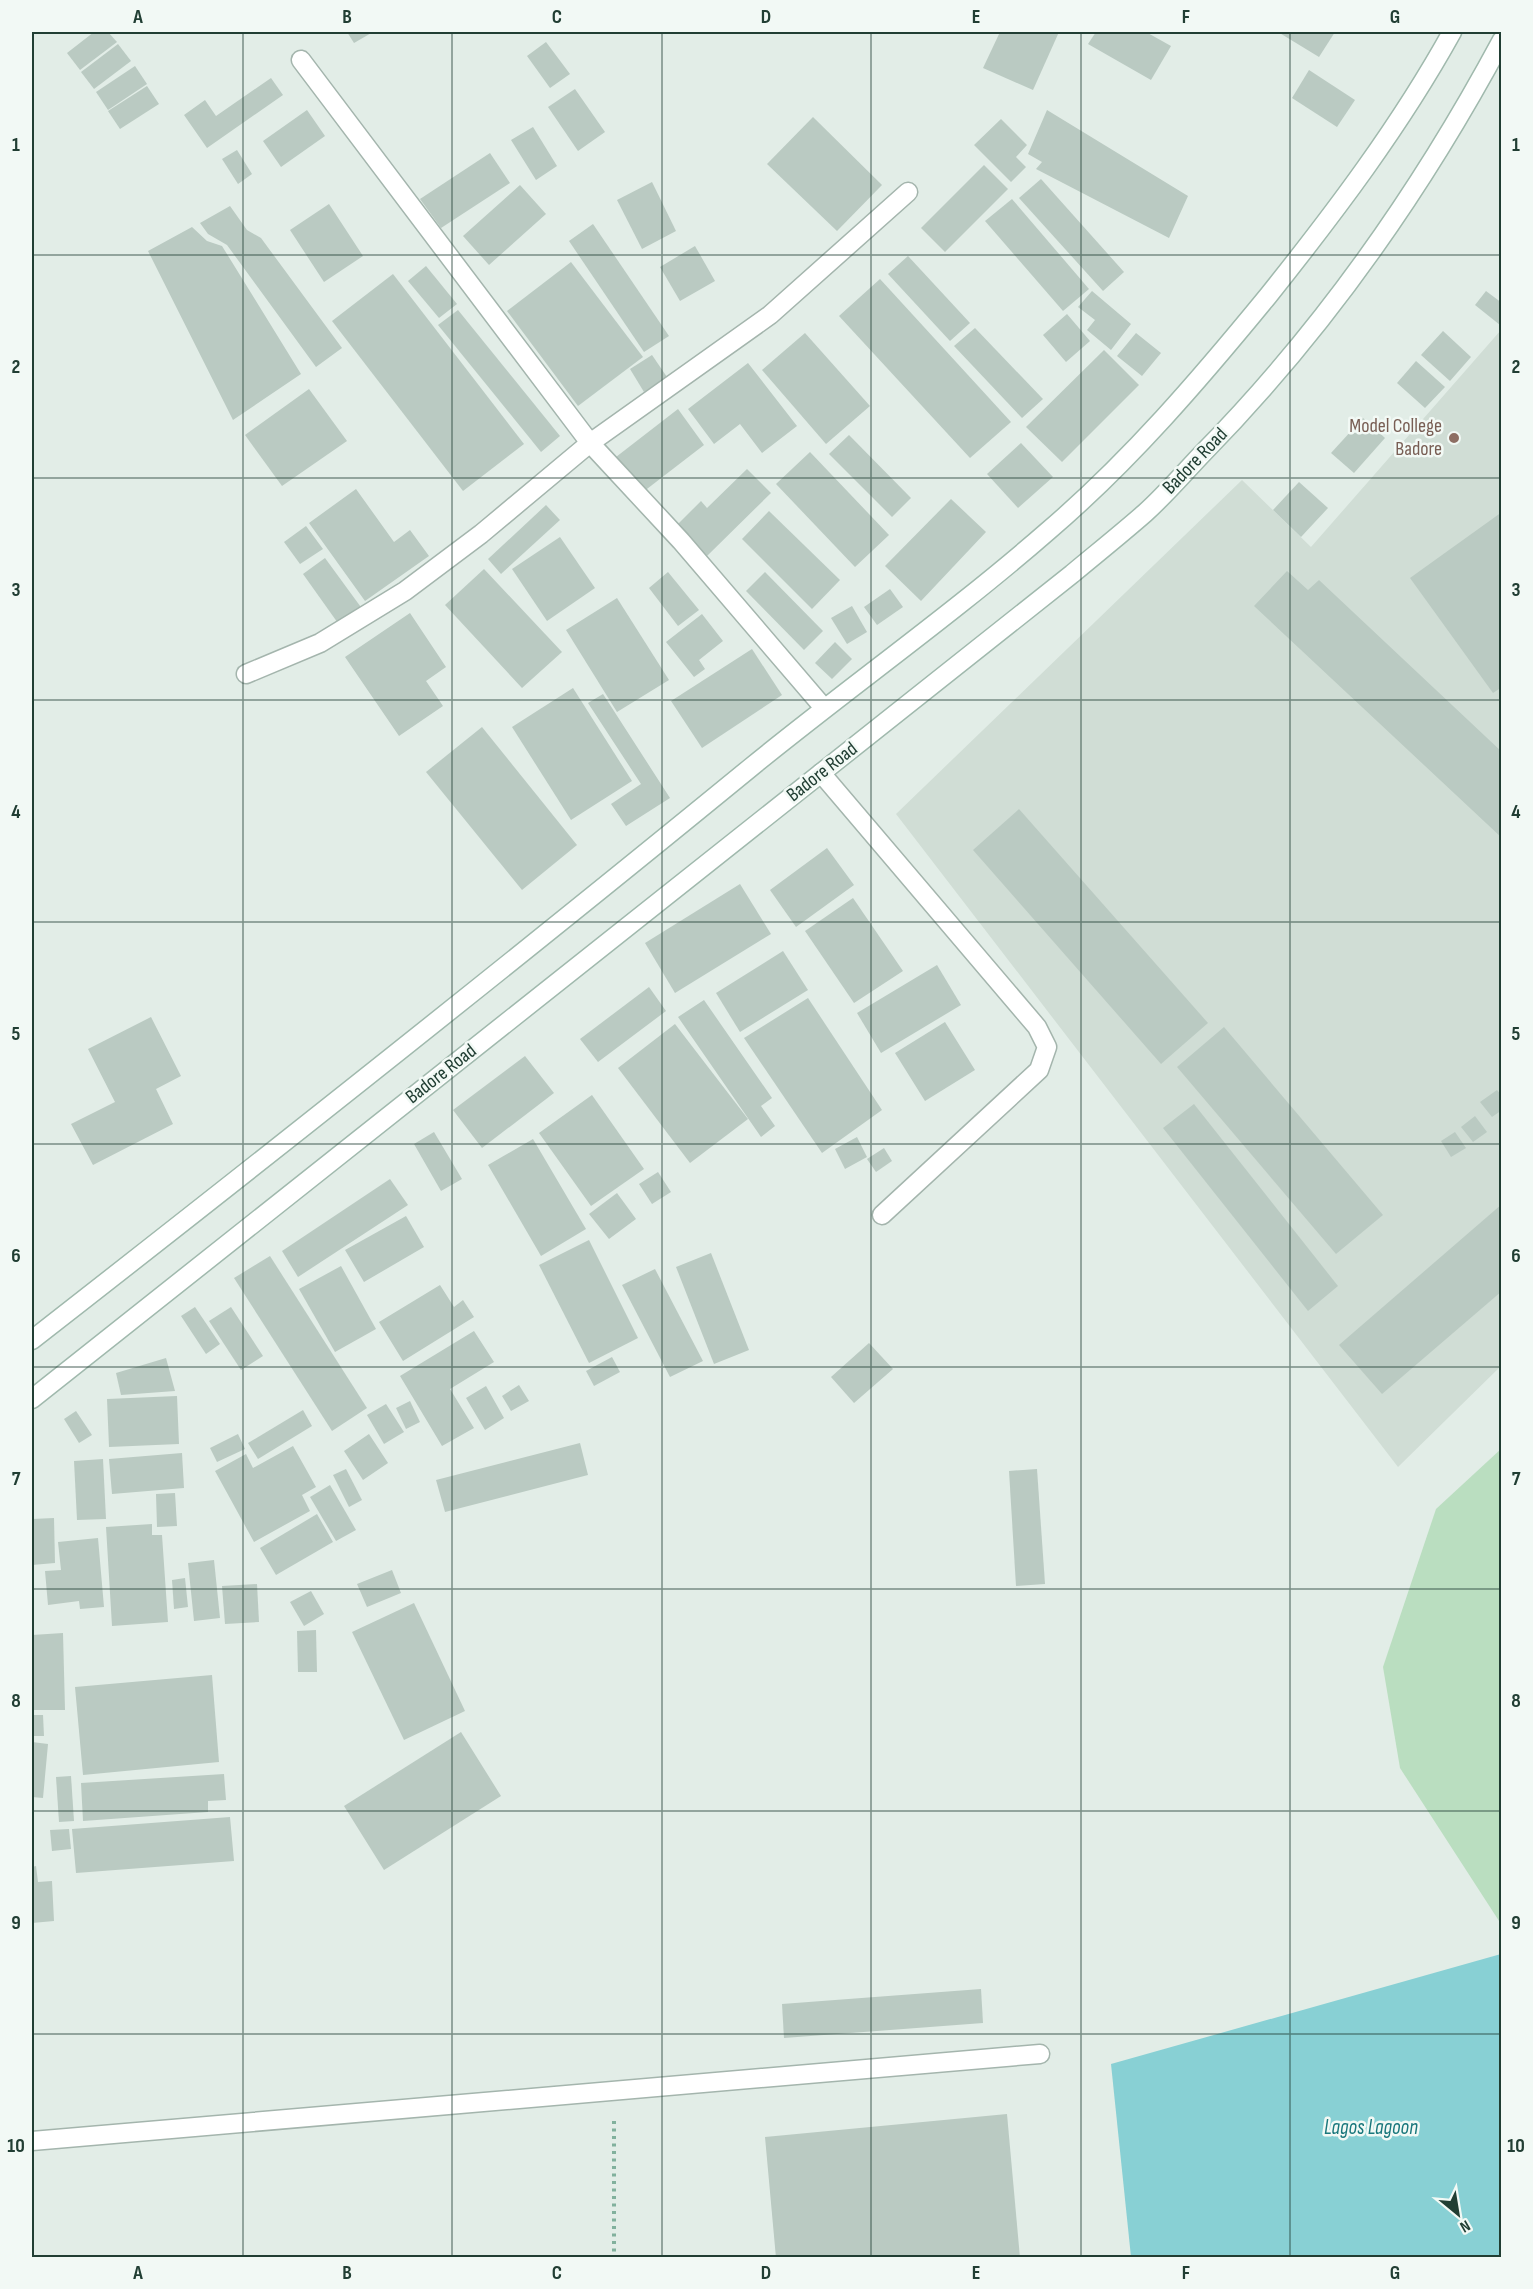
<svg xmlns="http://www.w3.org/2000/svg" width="1533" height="2289" viewBox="0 0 1533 2289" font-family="'Sofia Sans Condensed',sans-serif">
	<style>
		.built { fill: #d0ddd5 }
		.green { fill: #badec0 }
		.water { fill: #88d0d4 }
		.building { fill: #bacac2 }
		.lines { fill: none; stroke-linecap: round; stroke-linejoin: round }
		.lane-casing { stroke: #a4b5ad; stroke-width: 21 }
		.street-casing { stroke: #a4b5ad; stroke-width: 21 }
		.secondary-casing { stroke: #a0b9ad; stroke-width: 21 }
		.path { stroke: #81b19d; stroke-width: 4; stroke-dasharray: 3 4.5; stroke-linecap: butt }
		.lane { stroke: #fff; stroke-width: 18 }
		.street { stroke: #fff; stroke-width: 18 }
		.secondary { stroke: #fff; stroke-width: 18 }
		.grid { fill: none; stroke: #213e33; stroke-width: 1.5; stroke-opacity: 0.55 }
		.education-dot { fill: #8d6e63; stroke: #f2f9f5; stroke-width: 2 }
		.labels { text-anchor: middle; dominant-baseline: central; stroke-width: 5; stroke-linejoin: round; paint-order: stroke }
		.education-label { font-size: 20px; fill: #785e54; stroke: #f2f9f5; text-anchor: end }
		.street-label { font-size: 20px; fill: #213e33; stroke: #f2f9f5 }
		.water-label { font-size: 21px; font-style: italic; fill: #19777c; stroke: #f2f9f5 }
		.neatline { fill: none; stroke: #213e33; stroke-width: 2 }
		.grid-label { font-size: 20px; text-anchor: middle; font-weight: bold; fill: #213e33 }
	</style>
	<rect width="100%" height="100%" fill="#e2ede7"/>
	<polygon class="built" points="1501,330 1501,1366 1398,1467 896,814 1242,480 1311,547"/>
	<polygon class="green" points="1501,1449 1501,1924 1400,1768 1383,1667 1436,1509"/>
	<polygon class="water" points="1501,1954 1501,2257 1131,2257 1111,2064"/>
	<g class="building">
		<polygon points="94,32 108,32 117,42 80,70 67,53"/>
		<polygon points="347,32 373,32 354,43"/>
		<polygon points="1000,32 1059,32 1033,90 983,68"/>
		<polygon points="1096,32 1146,32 1171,46 1151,80 1088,44"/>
		<polygon points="1278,32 1335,32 1319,57"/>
		<polygon points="546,42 570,74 550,88 527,56"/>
		<polygon points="118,44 131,61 94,89 81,72"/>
		<polygon points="135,66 147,84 108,110 96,92"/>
		<polygon points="1309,70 1355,100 1337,127 1292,98"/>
		<polygon points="271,78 283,95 207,148 184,115 205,100 216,116"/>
		<polygon points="147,86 159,104 120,129 108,111"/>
		<polygon points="575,89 605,132 578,151 548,107"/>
		<polygon points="307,110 325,136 281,167 263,141"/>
		<polygon points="1047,110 1188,196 1169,238 1036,169 1042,162 1028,154"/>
		<polygon points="813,117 882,185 837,231 767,164"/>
		<polygon points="1001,119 1027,145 1016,157 1026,167 1011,182 974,145"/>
		<polygon points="533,127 557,166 536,180 511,140"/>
		<polygon points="237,150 252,174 238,184 222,159"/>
		<polygon points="490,153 510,183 441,228 420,199"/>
		<polygon points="984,165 1008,189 945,252 921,228"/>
		<polygon points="1041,179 1124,272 1103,291 1019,198"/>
		<polygon points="652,182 676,231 642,249 617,200"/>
		<polygon points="520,185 546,214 489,265 463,236"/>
		<polygon points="1012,199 1089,289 1063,311 985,221"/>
		<polygon points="329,204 363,256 324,282 290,230"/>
		<polygon points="230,206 247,230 261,238 342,348 316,367 227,245 208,234 200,223"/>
		<polygon points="593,224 669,336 644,352 569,241"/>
		<polygon points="192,227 207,241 222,246 301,374 233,420 148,251"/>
		<polygon points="695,246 715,281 680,301 660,267"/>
		<polygon points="908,256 970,323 950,341 888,274"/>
		<polygon points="571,262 643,357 578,406 507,311"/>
		<polygon points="426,266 457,304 439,318 408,281"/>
		<polygon points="393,274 524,444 463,491 332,321"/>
		<polygon points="880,279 1011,422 970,458 839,316"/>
		<polygon points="1092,291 1131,324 1111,350 1087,330 1095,320 1078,307"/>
		<polygon points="1486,291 1502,303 1500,325 1475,305"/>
		<polygon points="458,310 560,436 541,452 438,325"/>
		<polygon points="1067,314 1090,341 1066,362 1043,335"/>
		<polygon points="975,328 1043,399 1022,418 954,346"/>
		<polygon points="1443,331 1471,357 1450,381 1421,355"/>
		<polygon points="805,333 870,406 826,444 762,370"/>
		<polygon points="1136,333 1161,353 1142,376 1117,356"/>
		<polygon points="1104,350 1139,385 1062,462 1026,427"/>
		<polygon points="652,355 667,377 644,392 630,369"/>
		<polygon points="1416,361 1445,387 1425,408 1397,383"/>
		<polygon points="748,363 797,426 762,453 740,424 714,444 688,409"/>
		<polygon points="309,389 347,441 282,486 245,435"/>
		<polygon points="678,409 704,445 643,492 616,457"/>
		<polygon points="1363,418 1385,438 1354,473 1331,453"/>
		<polygon points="849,435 911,498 892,517 829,454"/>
		<polygon points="1021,443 1053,477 1018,508 987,474"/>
		<polygon points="810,452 889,535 855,567 776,484"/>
		<polygon points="747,469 771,493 707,556 677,525 701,501 707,508"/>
		<polygon points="1299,482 1328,508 1301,537 1273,510"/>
		<polygon points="356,489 394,542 410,530 429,556 365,601 309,523"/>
		<polygon points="951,499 986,532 921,601 885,566"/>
		<polygon points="546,505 560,520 501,574 488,559"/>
		<polygon points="769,511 840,580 812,609 742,539"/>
		<polygon points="1502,512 1502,687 1493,693 1410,578"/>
		<polygon points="306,526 323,549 300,564 284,542"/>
		<polygon points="560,537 595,588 547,621 512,569"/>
		<polygon points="325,558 363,610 340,626 303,574"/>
		<polygon points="484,569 562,652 522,688 445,605"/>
		<polygon points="1287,571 1308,590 1319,580 1502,752 1502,838 1254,606"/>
		<polygon points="668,572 699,610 678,626 649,588"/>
		<polygon points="765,572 823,631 804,650 746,591"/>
		<polygon points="890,589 903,607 877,625 864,607"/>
		<polygon points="617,598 669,680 617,712 566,630"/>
		<polygon points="852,606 867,632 847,644 831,618"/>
		<polygon points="410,613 446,667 426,681 443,706 399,736 345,657"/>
		<polygon points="702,614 723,641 699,660 705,669 694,677 666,642"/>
		<polygon points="835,642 852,659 832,679 815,663"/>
		<polygon points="752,649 782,695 702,748 671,701"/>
		<polygon points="573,688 632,781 571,820 512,727"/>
		<polygon points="603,694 670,798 626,826 611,804 641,784 588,703"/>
		<polygon points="482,727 577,845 522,890 426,772"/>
		<polygon points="1019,809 1208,1023 1161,1064 973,850"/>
		<polygon points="827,848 854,885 796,927 770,890"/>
		<polygon points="740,884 771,934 675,993 645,943"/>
		<polygon points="853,898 903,971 854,1003 805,931"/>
		<polygon points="783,951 808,990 740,1032 716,993"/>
		<polygon points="937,965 961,1005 881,1053 857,1013"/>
		<polygon points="649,987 666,1011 598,1062 580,1039"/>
		<polygon points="808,998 882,1110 822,1153 744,1038"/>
		<polygon points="704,1000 772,1098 761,1106 775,1126 761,1137 678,1017"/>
		<polygon points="151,1017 181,1076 156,1089 173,1124 93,1165 71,1124 115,1102 88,1049"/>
		<polygon points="945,1022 975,1070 925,1101 895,1053"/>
		<polygon points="675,1024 748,1119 690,1163 618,1068"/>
		<polygon points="1224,1027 1383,1215 1336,1254 1177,1067"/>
		<polygon points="525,1056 554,1093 482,1148 453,1110"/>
		<polygon points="1497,1090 1502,1096 1502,1110 1492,1117 1480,1102"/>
		<polygon points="592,1095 644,1169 591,1206 539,1133"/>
		<polygon points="1194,1104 1338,1286 1308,1311 1163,1128"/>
		<polygon points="1475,1116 1487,1132 1473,1142 1461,1127"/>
		<polygon points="434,1132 462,1179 441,1191 414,1144"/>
		<polygon points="1455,1132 1466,1148 1451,1157 1441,1141"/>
		<polygon points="857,1137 867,1157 845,1169 835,1149"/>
		<polygon points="533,1139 586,1229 541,1256 488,1165"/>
		<polygon points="884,1148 892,1161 876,1172 867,1159"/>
		<polygon points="658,1172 671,1192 652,1204 639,1184"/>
		<polygon points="390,1179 408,1205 298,1277 282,1251"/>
		<polygon points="617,1193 636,1219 609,1239 589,1214"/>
		<polygon points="1502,1204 1502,1291 1382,1394 1339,1345"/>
		<polygon points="406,1216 424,1247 364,1282 345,1250"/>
		<polygon points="589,1240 638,1338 589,1363 539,1265"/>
		<polygon points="711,1253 749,1350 714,1364 676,1267"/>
		<polygon points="270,1256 367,1408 332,1431 234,1278"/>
		<polygon points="341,1266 376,1329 335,1352 299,1289"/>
		<polygon points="655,1269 703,1361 670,1377 622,1285"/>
		<polygon points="440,1285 454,1307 463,1300 474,1317 403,1361 379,1322"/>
		<polygon points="195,1307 220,1344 206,1354 181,1316"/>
		<polygon points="231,1307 263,1356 241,1370 209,1321"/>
		<polygon points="474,1331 494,1362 450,1389 474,1428 442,1446 400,1376"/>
		<polygon points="869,1343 893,1369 854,1403 831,1377"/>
		<polygon points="612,1357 620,1372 594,1386 586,1371"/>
		<polygon points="166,1358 175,1391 121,1395 116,1373"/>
		<polygon points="519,1385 529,1401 511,1411 502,1396"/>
		<polygon points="486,1386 504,1418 485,1430 466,1398"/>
		<polygon points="177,1396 179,1444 109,1447 107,1399"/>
		<polygon points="410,1401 420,1422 406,1429 396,1408"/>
		<polygon points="386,1404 404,1432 384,1444 367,1415"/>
		<polygon points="303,1410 312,1426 258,1459 248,1443"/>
		<polygon points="76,1411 92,1435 79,1443 64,1419"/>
		<polygon points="238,1434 245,1449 217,1462 210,1448"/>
		<polygon points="369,1434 388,1463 363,1480 344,1451"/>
		<polygon points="580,1443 588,1475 445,1512 436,1480"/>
		<polygon points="293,1446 316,1487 302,1495 310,1511 254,1542 215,1471 246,1454 253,1468"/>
		<polygon points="182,1453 184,1488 112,1494 109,1459"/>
		<polygon points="103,1459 106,1519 77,1520 74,1461"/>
		<polygon points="346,1469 362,1500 349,1507 333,1475"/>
		<polygon points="1037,1469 1045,1584 1016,1586 1009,1471"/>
		<polygon points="330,1485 356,1530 336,1541 310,1497"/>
		<polygon points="175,1493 177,1526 157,1527 156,1494"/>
		<polygon points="317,1514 333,1542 276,1575 260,1548"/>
		<polygon points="54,1518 55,1563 32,1565 32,1519"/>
		<polygon points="152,1524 152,1535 162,1535 168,1622 112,1626 106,1527"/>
		<polygon points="98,1538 104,1607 80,1609 79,1601 48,1605 45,1571 61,1570 58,1542"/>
		<polygon points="214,1560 220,1618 194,1621 188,1563"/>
		<polygon points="392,1570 401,1593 367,1607 357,1584"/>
		<polygon points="185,1578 188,1607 174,1609 172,1580"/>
		<polygon points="257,1584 259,1622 225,1624 222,1586"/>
		<polygon points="311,1591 324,1614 304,1626 290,1602"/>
		<polygon points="414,1603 465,1711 404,1740 352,1632"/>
		<polygon points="316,1630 317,1672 298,1672 297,1631"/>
		<polygon points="63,1633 65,1710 33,1710 32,1635"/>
		<polygon points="212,1675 219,1762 83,1775 75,1687"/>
		<polygon points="32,1715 43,1715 44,1736 32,1736"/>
		<polygon points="461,1732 501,1796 384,1870 344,1806"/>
		<polygon points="32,1742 48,1744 43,1798 32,1797"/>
		<polygon points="224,1774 226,1800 208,1801 208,1812 83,1821 81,1783"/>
		<polygon points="71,1776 74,1821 59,1822 56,1777"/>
		<polygon points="230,1817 234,1861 76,1873 72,1829"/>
		<polygon points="69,1829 71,1849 52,1851 50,1830"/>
		<polygon points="36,1866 38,1882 52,1881 54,1921 32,1923 32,1867"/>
		<polygon points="981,1989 983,2023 784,2038 782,2004"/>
		<polygon points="1007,2114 1020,2258 776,2258 765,2137"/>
	</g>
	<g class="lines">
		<g class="lane-casing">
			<polyline id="lane" points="32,2141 1040,2054"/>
		</g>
		<g class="street-casing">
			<g id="street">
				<polyline points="301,60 590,443 681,541 824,708"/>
				<polyline points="246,674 320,643 405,591 481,534 590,443 770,315 908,192"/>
				<polyline points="821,773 1037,1027 1047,1047 1039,1070 882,1215"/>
			</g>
		</g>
		<g class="secondary-casing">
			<g id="secondary">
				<path d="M 32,1340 C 273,1152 513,962 750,768 C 848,688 953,614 1048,531 C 1130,461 1200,379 1268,296 C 1335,212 1400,126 1452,32"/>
				<path d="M 32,1399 L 1072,574 C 1096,554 1121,534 1145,513 C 1165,495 1183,474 1202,454 C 1322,332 1421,191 1502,40"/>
			</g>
		</g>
		<polyline class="path" points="614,2121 614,2258"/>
		<use href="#lane" class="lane"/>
		<use href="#street" class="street"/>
		<use href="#secondary" class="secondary"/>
	</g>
	<path class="grid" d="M 243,32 L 243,2258M 452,32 L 452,2258M 662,32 L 662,2258M 871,32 L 871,2258M 1081,32 L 1081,2258M 1290,32 L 1290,2258M 32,255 L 1502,255M 32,478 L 1502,478M 32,700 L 1502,700M 32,922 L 1502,922M 32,1144 L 1502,1144M 32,1367 L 1502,1367M 32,1589 L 1502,1589M 32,1811 L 1502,1811M 32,2034 L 1502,2034"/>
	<circle class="education-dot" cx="1454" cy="438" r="6"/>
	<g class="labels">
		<g class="education-label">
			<text x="1442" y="426">Model College<tspan x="1442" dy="23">Badore</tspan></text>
		</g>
		<g class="street-label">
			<text transform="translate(1195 461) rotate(-46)">Badore Road</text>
			<text transform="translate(822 772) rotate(-38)">Badore Road</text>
			<text transform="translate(441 1074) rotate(-38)">Badore Road</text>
		</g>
		<g class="water-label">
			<text x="1371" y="2127">Lagos Lagoon</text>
		</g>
	</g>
	<rect width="1533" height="2289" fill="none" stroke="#f2f9f5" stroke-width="66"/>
	<g transform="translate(1458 2214) rotate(150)" stroke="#f2f9f5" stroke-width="4.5" paint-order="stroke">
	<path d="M0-4.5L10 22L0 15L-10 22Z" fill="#213e33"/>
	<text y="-9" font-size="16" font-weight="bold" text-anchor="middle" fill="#213e33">N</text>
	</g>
	<rect x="33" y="33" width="1467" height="2223" class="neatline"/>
	<g class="grid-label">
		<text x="138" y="23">A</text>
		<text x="347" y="23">B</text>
		<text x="557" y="23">C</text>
		<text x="766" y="23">D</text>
		<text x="976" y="23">E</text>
		<text x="1186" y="23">F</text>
		<text x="1395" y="23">G</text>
		<text x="16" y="151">1</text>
		<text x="1516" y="151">1</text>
		<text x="16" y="373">2</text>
		<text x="1516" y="373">2</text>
		<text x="16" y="596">3</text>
		<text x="1516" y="596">3</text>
		<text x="16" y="818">4</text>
		<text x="1516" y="818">4</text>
		<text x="16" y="1040">5</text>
		<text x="1516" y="1040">5</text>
		<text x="16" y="1262">6</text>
		<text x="1516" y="1262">6</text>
		<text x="16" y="1485">7</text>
		<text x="1516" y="1485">7</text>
		<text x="16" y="1707">8</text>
		<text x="1516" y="1707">8</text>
		<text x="16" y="1929">9</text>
		<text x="1516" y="1929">9</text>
		<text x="16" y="2152">10</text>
		<text x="1516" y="2152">10</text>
		<text x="138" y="2279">A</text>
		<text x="347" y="2279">B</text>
		<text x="557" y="2279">C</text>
		<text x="766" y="2279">D</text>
		<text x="976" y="2279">E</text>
		<text x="1186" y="2279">F</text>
		<text x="1395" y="2279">G</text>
	</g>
</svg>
